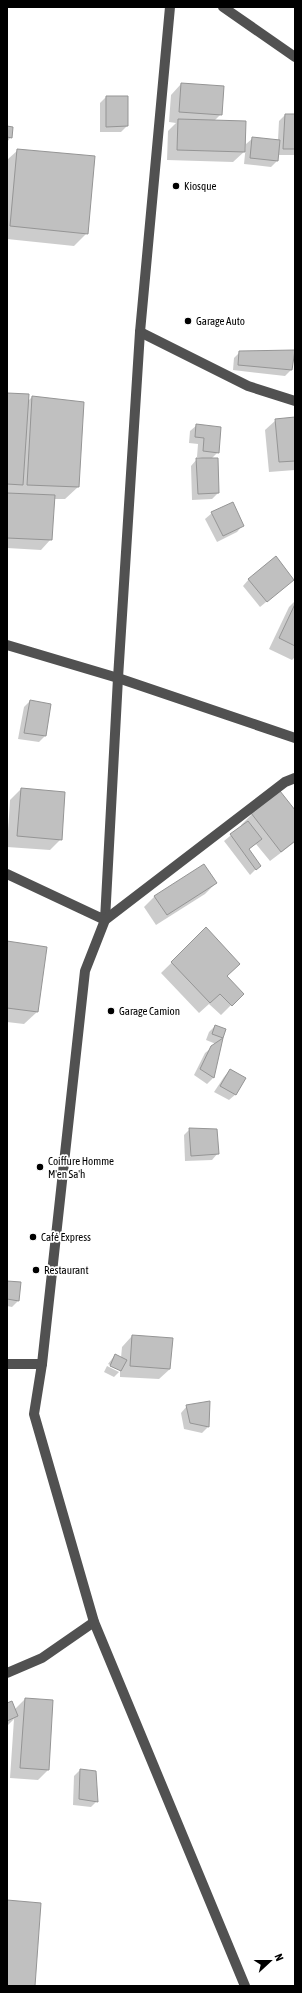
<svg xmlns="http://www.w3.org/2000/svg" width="302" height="1993" viewBox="0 0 302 1993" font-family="'Asap Condensed',sans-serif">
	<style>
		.shadow { fill: #0003 }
		.building { fill: #c0c0c0; stroke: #959595 }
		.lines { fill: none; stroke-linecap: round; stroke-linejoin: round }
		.minor { stroke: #515151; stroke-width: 10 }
		.poi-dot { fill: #000; stroke: #fff; stroke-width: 1.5 }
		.labels { text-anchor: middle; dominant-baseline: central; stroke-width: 3.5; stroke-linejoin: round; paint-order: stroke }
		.poi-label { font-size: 11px; fill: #000; stroke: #fff; text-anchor: start }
	</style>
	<rect width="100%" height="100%" fill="#fff"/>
	<g class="shadow">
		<polygon points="181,84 221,114 214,121 245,151 233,162 167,160 168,131 176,123 169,122 171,95"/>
		<polygon points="106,97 127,97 127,126 121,132 100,132 100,103"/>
		<polygon points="285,115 295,115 295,155 278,155 277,161 271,167 244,164 246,144 253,138 278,140 279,121"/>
		<polygon points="7,127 11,137 7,142"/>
		<polygon points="18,150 87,233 74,246 7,239 7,160"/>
		<polygon points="295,351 291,370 285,376 233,370 234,358 240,352"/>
		<polygon points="7,394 28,401 32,397 78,487 65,499 54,499 51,539 41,550 7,548"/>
		<polygon points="295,418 295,470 269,472 265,430 276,420"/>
		<polygon points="197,425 218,452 211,459 218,493 212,499 192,500 191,466 197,459 207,459 197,457 198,444 189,443 190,431"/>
		<polygon points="212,513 243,525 237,532 217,542 205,519"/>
		<polygon points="249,579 293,580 260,607 243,586"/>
		<polygon points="295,601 295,657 292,660 269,649 289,607"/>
		<polygon points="30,701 45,736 39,742 18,739 24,707"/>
		<polygon points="21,789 61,839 50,850 7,847 10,800"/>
		<polygon points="280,792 295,812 295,842 270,861 256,844 248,850 260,865 250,875 224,841 242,826 241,825 252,814"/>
		<polygon points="216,883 205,894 156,925 144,907 155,896"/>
		<polygon points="206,929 226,976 232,1004 221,1015 209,1004 199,1013 161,973"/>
		<polygon points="7,942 37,1012 24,1024 7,1022"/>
		<polygon points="215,1026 225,1029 213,1078 207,1084 194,1075 205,1053 216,1044 206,1040 209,1032"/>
		<polygon points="230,1070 236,1094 229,1100 214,1092 224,1077"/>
		<polygon points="190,1129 218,1153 212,1160 185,1161 184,1135"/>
		<polygon points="7,1282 18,1301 12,1307 7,1306"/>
		<polygon points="132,1336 170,1369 159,1379 120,1377 120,1370 108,1364 115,1355 121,1358 122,1347"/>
		<polygon points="107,1366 119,1372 114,1377 104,1372"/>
		<polygon points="187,1406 208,1427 202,1433 184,1429 181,1413"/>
		<polygon points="25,1699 48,1770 38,1780 10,1778 14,1719 7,1726 7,1704 14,1710"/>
		<polygon points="80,1770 97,1801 91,1807 73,1805 74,1776"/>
	</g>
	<g class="building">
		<polygon points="181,83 224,86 222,115 179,112"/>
		<polygon points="106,96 128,96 128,126 106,127"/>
		<polygon points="285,114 295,114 295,149 283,149"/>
		<polygon points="178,119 246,121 245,152 177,150"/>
		<polygon points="7,126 13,127 12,138 7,137"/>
		<polygon points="252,137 280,140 278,161 250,158"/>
		<polygon points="17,149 95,156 88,234 10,226"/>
		<polygon points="295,350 292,370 238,365 239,351"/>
		<polygon points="7,393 29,394 23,485 7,484"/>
		<polygon points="32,396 84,402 79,487 27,485"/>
		<polygon points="295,417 295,461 279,462 275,419"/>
		<polygon points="196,424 221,427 219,453 203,451 204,438 195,437"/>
		<polygon points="196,458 218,458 219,493 198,494"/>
		<polygon points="7,493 55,495 52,540 7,538"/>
		<polygon points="233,502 244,526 223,536 211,512"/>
		<polygon points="276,556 294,580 267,602 248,579"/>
		<polygon points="295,604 295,646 279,638"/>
		<polygon points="30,700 51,704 46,736 24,733"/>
		<polygon points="21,788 65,792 62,840 17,836"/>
		<polygon points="280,791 295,810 295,841 281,852 251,813"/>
		<polygon points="248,821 262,839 249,849 261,866 256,870 230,834"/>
		<polygon points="204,864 217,883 167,915 154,896"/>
		<polygon points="206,927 240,964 227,976 244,994 232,1006 220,994 210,1003 171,962"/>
		<polygon points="7,941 47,947 38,1012 7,1008"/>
		<polygon points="215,1025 226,1029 223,1038 212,1034"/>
		<polygon points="223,1038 214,1078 200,1069 211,1046"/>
		<polygon points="230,1069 246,1078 236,1095 220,1086"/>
		<polygon points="189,1128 217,1129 219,1154 191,1156"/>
		<polygon points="7,1281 21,1282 19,1301 7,1299"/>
		<polygon points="132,1335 173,1338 170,1369 130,1366"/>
		<polygon points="115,1354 127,1360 121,1371 110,1366"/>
		<polygon points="210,1401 209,1427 190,1423 186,1405"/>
		<polygon points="25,1698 53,1700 49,1770 20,1768"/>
		<polygon points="12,1701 18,1716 7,1721 7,1703"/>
		<polygon points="80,1769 96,1771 98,1802 79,1799"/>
		<polygon points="7,1900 41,1903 35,1986 7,1986"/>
	</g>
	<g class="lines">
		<g class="minor">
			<polyline points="223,7 295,57"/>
			<polyline points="140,332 248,386 295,401"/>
			<polyline points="7,645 118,678 295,738"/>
			<polyline points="7,874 105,920 118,678 140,332 170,7"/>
			<polyline points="7,1364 42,1364"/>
			<polyline points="7,1673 42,1658 94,1622"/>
			<polyline points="245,1986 94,1622 34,1414 42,1364 85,971 105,920 285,782 295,778"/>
		</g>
	</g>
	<g class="poi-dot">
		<circle cx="176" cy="186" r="4"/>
		<circle cx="188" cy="321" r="4"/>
		<circle cx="111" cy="1011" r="4"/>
		<circle cx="40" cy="1167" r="4"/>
		<circle cx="33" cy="1237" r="4"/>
		<circle cx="36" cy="1270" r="4"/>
	</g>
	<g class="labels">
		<g class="poi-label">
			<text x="184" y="186">Kiosque</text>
			<text x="196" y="321">Garage Auto</text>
			<text x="119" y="1011">Garage Camion</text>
			<text x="48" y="1161">Coiffure Homme<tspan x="48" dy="13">M'en Sa'h</tspan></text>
			<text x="41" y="1237">Café Express</text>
			<text x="44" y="1270">Restaurant</text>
		</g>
	</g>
	<rect width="302" height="1993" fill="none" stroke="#000000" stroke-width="16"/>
	<g transform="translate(270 1961) rotate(68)" stroke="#ffffff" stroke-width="3" paint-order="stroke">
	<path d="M0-3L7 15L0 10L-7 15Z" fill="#000000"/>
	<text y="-6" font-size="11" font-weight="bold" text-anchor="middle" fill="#000000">N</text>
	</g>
</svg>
